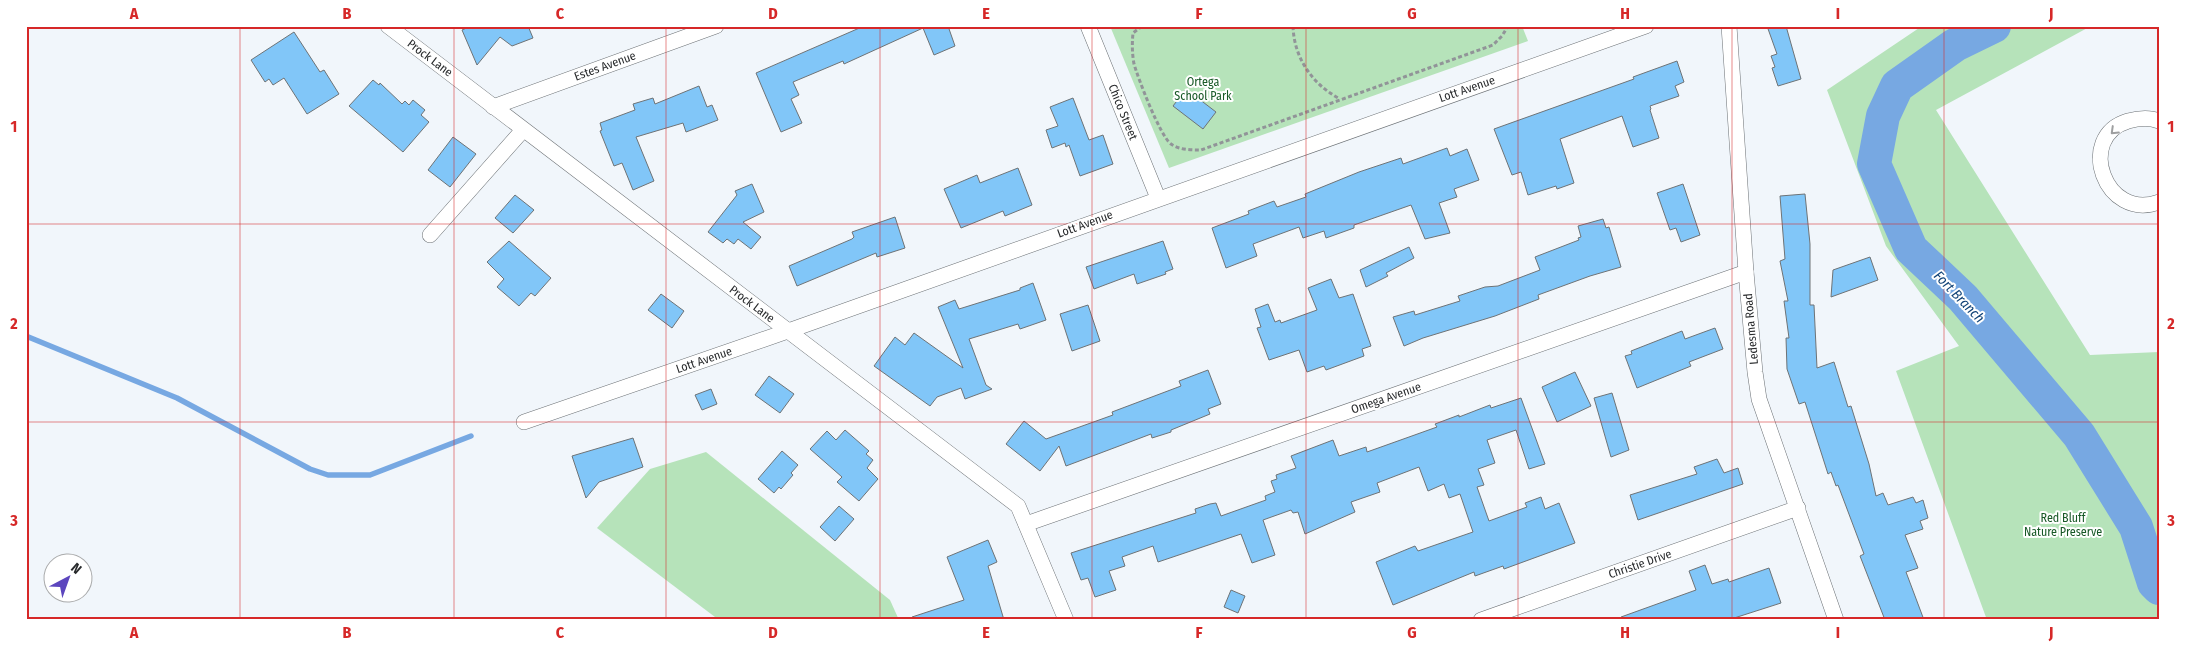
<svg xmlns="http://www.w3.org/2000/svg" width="2185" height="646" viewBox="0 0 2185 646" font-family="'Fira Sans Condensed',sans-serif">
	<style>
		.green { fill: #b6e3ba }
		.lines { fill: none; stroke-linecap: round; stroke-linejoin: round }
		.stream { stroke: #77a8e2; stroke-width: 5.5 }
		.river { stroke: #77a8e2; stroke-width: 34 }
		.building { fill: #81c6f8; stroke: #6e7376 }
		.minor-casing { stroke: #6c7175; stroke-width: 16 }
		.path { stroke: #919498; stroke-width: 3; stroke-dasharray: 4 2.5; stroke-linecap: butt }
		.minor { stroke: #fff; stroke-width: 15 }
		.oneway { stroke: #9e9fa0 }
		.grid { fill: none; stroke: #d62828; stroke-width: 1; stroke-opacity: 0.55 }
		.labels { text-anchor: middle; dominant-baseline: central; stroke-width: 4; stroke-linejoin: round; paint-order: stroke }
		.street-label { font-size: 12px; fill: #282a2c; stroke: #fff }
		.park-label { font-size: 12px; fill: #175826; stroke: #fff }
		.water-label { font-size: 14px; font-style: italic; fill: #104277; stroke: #fff }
		.neatline { fill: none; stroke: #d62828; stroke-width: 2 }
		.grid-label { font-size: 16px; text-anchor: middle; font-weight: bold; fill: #d62828 }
	</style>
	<rect width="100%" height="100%" fill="#f1f6fb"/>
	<g class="green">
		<polygon points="1110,26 1522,26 1528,41 1169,168"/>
		<polygon points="1922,26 2091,26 1936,110 2090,355 2159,352 2159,620 1987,620 1896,371 1959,346 1886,246 1827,90"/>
		<polygon points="706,452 890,600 899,620 719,620 597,528 650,469"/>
	</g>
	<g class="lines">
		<polyline class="stream" points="26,336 177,398 310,469 328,475 370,475 471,436"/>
		<polyline class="river" points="1994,26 1955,45 1897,86 1883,116 1874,164 1911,249 1963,298 2079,435 2136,527 2154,583 2159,588"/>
	</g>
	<g class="building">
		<polygon points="471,26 528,26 533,38 512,46 500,37 477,65 462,30"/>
		<polygon points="864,26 948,26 955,46 934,55 923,28 844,64 843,61 793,82 799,95 791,99 802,123 781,132 756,73"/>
		<polygon points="1767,26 1786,26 1801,79 1778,86 1772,68 1775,67 1771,56 1777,54"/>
		<polygon points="294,32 320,72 324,70 339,94 307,114 284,78 273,85 269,79 265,82 251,60"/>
		<polygon points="1677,61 1684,82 1675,86 1679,96 1650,106 1651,109 1650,110 1659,138 1633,147 1622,116 1560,139 1574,183 1557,189 1556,186 1528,195 1521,172 1512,175 1494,129 1634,79 1633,77"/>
		<polygon points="373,80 379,85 380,83 402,104 405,101 409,105 413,100 425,110 421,115 429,122 403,152 349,106"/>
		<polygon points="699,86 707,107 712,105 718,120 686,132 683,123 636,137 654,181 633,190 622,163 614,166 600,131 602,130 600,123 635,110 633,104 653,98 655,104"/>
		<polygon points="1186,89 1216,112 1203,129 1173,106"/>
		<polygon points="1073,98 1089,140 1103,135 1113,164 1080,176 1069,145 1066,147 1065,143 1052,148 1046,130 1058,126 1050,107"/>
		<polygon points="453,137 476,154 450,187 428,170"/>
		<polygon points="1447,148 1450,156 1467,149 1479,180 1454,189 1457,197 1439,203 1450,233 1425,239 1411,205 1354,225 1354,228 1326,238 1324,231 1303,238 1299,227 1253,244 1257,256 1226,268 1212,228 1249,214 1248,211 1274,201 1277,207 1306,197 1305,194 1359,172 1401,158 1403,164"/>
		<polygon points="1018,168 1032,205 1005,216 1003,211 961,228 944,189 977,175 980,183"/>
		<polygon points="752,184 764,212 743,222 761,237 751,249 738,239 734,244 727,239 723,243 708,232 737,195 735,191"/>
		<polygon points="1683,184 1700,235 1681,242 1676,228 1670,230 1657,193"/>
		<polygon points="1805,194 1810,244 1810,305 1814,305 1817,368 1834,362 1848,407 1851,406 1869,464 1876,496 1883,493 1888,505 1913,497 1916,503 1923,500 1928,518 1920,521 1923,529 1905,535 1918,568 1906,572 1924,620 1885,620 1860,556 1864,554 1838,485 1836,486 1831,472 1828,474 1805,402 1799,404 1787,369 1786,338 1789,338 1784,301 1788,301 1780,261 1785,259 1780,196"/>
		<polygon points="515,195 534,210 513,233 495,218"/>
		<polygon points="895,217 905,248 877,257 876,253 797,286 789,266 852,239 854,237 852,232"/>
		<polygon points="1603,219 1606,228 1609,227 1621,267 1590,276 1538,295 1539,299 1495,316 1423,338 1404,346 1393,317 1414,311 1415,315 1460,301 1458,296 1485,287 1498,286 1540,270 1535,257 1579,240 1578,238 1581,237 1578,226"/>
		<polygon points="509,241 551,278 535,296 531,293 519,306 497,287 504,279 487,262"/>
		<polygon points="1163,241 1173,269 1165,272 1166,274 1137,284 1134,274 1094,289 1086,267"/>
		<polygon points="1409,247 1414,258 1386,273 1388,276 1366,287 1360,270"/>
		<polygon points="1870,257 1878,280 1831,297 1833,270"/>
		<polygon points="1331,279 1339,298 1353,294 1371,346 1362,349 1364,356 1326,370 1324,366 1307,372 1299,350 1269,360 1257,328 1261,327 1255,309 1268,304 1275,322 1280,320 1281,323 1317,310 1308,288"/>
		<polygon points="1033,283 1046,320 1020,329 1018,324 969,339 986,385 992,389 965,399 961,388 937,397 930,406 874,366 895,337 905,345 914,333 963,368 938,307 955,300 959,309 1020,290 1020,288"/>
		<polygon points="661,294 684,311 672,328 648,310"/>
		<polygon points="1088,305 1100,341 1072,351 1060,314"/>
		<polygon points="1715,328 1723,349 1689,362 1691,366 1637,388 1625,356 1632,354 1631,351 1682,331 1685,339"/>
		<polygon points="1208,370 1221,404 1208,409 1210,414 1171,430 1171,432 1152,438 1151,434 1066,466 1059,446 1040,471 1006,444 1024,421 1046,439 1113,415 1112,412 1181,386 1179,381"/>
		<polygon points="1575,372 1591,406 1557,422 1542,387"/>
		<polygon points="769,376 794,394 780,413 755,395"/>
		<polygon points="711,389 717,404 702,410 695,395"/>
		<polygon points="1612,393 1629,450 1611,457 1594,398"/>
		<polygon points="1521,398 1545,464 1529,469 1516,430 1487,440 1495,463 1478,469 1484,485 1477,487 1489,521 1527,507 1525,503 1541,497 1545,509 1559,503 1575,543 1504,569 1503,566 1475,576 1474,572 1393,605 1376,562 1415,546 1418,551 1473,532 1460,494 1449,498 1444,484 1428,491 1419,467 1377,483 1380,492 1351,502 1355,512 1305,534 1298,512 1293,513 1291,510 1263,520 1275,555 1252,563 1241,534 1158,562 1153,546 1122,557 1125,566 1109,571 1116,590 1095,597 1088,578 1081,580 1071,553 1196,513 1195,509 1210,504 1216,503 1221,516 1266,500 1265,496 1275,492 1271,481 1277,479 1276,475 1296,468 1291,456 1333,440 1339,456 1366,447 1367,452 1437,427 1435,424 1459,415 1459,417 1490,405 1491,408"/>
		<polygon points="845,430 869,451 866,454 873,460 867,468 878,479 859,501 837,482 842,477 810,449 827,431 836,440"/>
		<polygon points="633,438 643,467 599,482 586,498 572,456"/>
		<polygon points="782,451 798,465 791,473 793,475 781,489 779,487 774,493 758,479"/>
		<polygon points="1717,459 1724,473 1738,468 1743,484 1638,520 1630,495 1697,474 1694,467"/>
		<polygon points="839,506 854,519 835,541 820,527"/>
		<polygon points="988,540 997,562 988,566 1004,620 913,620 912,617 964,600 947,557"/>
		<polygon points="1705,565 1712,584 1728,579 1729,582 1769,568 1781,603 1728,620 1622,620 1621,617 1696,590 1689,571"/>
		<polygon points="1231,590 1245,596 1238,613 1224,607"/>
	</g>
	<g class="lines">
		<g class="minor-casing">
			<g id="minor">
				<polyline points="388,26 1018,506 1066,620"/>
				<polyline points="1088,26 1158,198"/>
				<polyline points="1729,26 1746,272 1755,372 1759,399 1836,620"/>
				<polyline points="493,107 716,26"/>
				<path d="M 2159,121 C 2149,117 2139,118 2128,121 C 2075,137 2105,222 2159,202"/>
				<polyline points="430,235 523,130"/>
				<polyline points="524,422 788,331 1646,26"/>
				<polyline points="1026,524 1746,272"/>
				<polyline points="1481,620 1798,508"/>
			</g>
		</g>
		<g class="path">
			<path d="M 1142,26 L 1133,33 C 1132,43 1132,53 1134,64 C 1138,78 1160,136 1171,144 C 1179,150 1191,150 1201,150 L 1493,45 L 1502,36 L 1508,26"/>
			<path d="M 1293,26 C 1294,58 1312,84 1340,99"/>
		</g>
		<use href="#minor" class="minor"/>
	</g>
	<defs><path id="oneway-chevron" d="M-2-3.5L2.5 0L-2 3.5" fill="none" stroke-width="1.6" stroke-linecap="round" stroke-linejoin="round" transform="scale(1.25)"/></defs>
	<use class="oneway" href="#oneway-chevron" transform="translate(2114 131) rotate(136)"/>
	<path class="grid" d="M 240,26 L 240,620M 454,26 L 454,620M 666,26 L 666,620M 880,26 L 880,620M 1092,26 L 1092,620M 1306,26 L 1306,620M 1518,26 L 1518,620M 1732,26 L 1732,620M 1944,26 L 1944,620M 26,224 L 2159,224M 26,422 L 2159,422"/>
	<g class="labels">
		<g class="street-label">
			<text transform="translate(430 58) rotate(37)">Prock Lane</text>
			<text transform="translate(605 66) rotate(-20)">Estes Avenue</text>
			<text transform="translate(1467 89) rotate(-19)">Lott Avenue</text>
			<text transform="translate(1123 112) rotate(68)">Chico Street</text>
			<text transform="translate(1085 224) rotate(-20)">Lott Avenue</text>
			<text transform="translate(752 304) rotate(37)">Prock Lane</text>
			<text transform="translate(1751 329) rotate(-95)">Ledesma Road</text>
			<text transform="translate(704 360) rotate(-19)">Lott Avenue</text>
			<text transform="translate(1386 398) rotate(-19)">Omega Avenue</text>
			<text transform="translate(1640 564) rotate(-19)">Christie Drive</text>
		</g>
		<g class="park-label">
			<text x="1203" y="82">Ortega<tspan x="1203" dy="14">School Park</tspan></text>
			<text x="2063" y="518">Red Bluff<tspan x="2063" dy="14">Nature Preserve</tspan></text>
		</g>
		<g class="water-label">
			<text transform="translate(1959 297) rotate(46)">Fort Branch</text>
		</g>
	</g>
	<rect width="2185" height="646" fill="none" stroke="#ffffff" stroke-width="55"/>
	<g transform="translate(68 578) rotate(41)"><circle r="24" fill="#ffffff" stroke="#a9aaab"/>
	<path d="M0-4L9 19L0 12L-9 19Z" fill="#5c46be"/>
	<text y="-8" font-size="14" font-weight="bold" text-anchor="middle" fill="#282a2c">N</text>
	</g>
	<rect x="28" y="28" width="2130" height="590" class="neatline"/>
	<g class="grid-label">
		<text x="134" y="19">A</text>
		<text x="347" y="19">B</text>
		<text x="560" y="19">C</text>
		<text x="773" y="19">D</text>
		<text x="986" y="19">E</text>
		<text x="1199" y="19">F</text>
		<text x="1412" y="19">G</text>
		<text x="1625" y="19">H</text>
		<text x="1838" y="19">I</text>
		<text x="2051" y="19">J</text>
		<text x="14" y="132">1</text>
		<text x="2171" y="132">1</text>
		<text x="14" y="329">2</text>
		<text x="2171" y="329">2</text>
		<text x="14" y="526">3</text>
		<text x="2171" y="526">3</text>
		<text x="134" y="638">A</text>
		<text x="347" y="638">B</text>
		<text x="560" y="638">C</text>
		<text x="773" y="638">D</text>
		<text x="986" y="638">E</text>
		<text x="1199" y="638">F</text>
		<text x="1412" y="638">G</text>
		<text x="1625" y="638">H</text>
		<text x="1838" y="638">I</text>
		<text x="2051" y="638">J</text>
	</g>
</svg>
